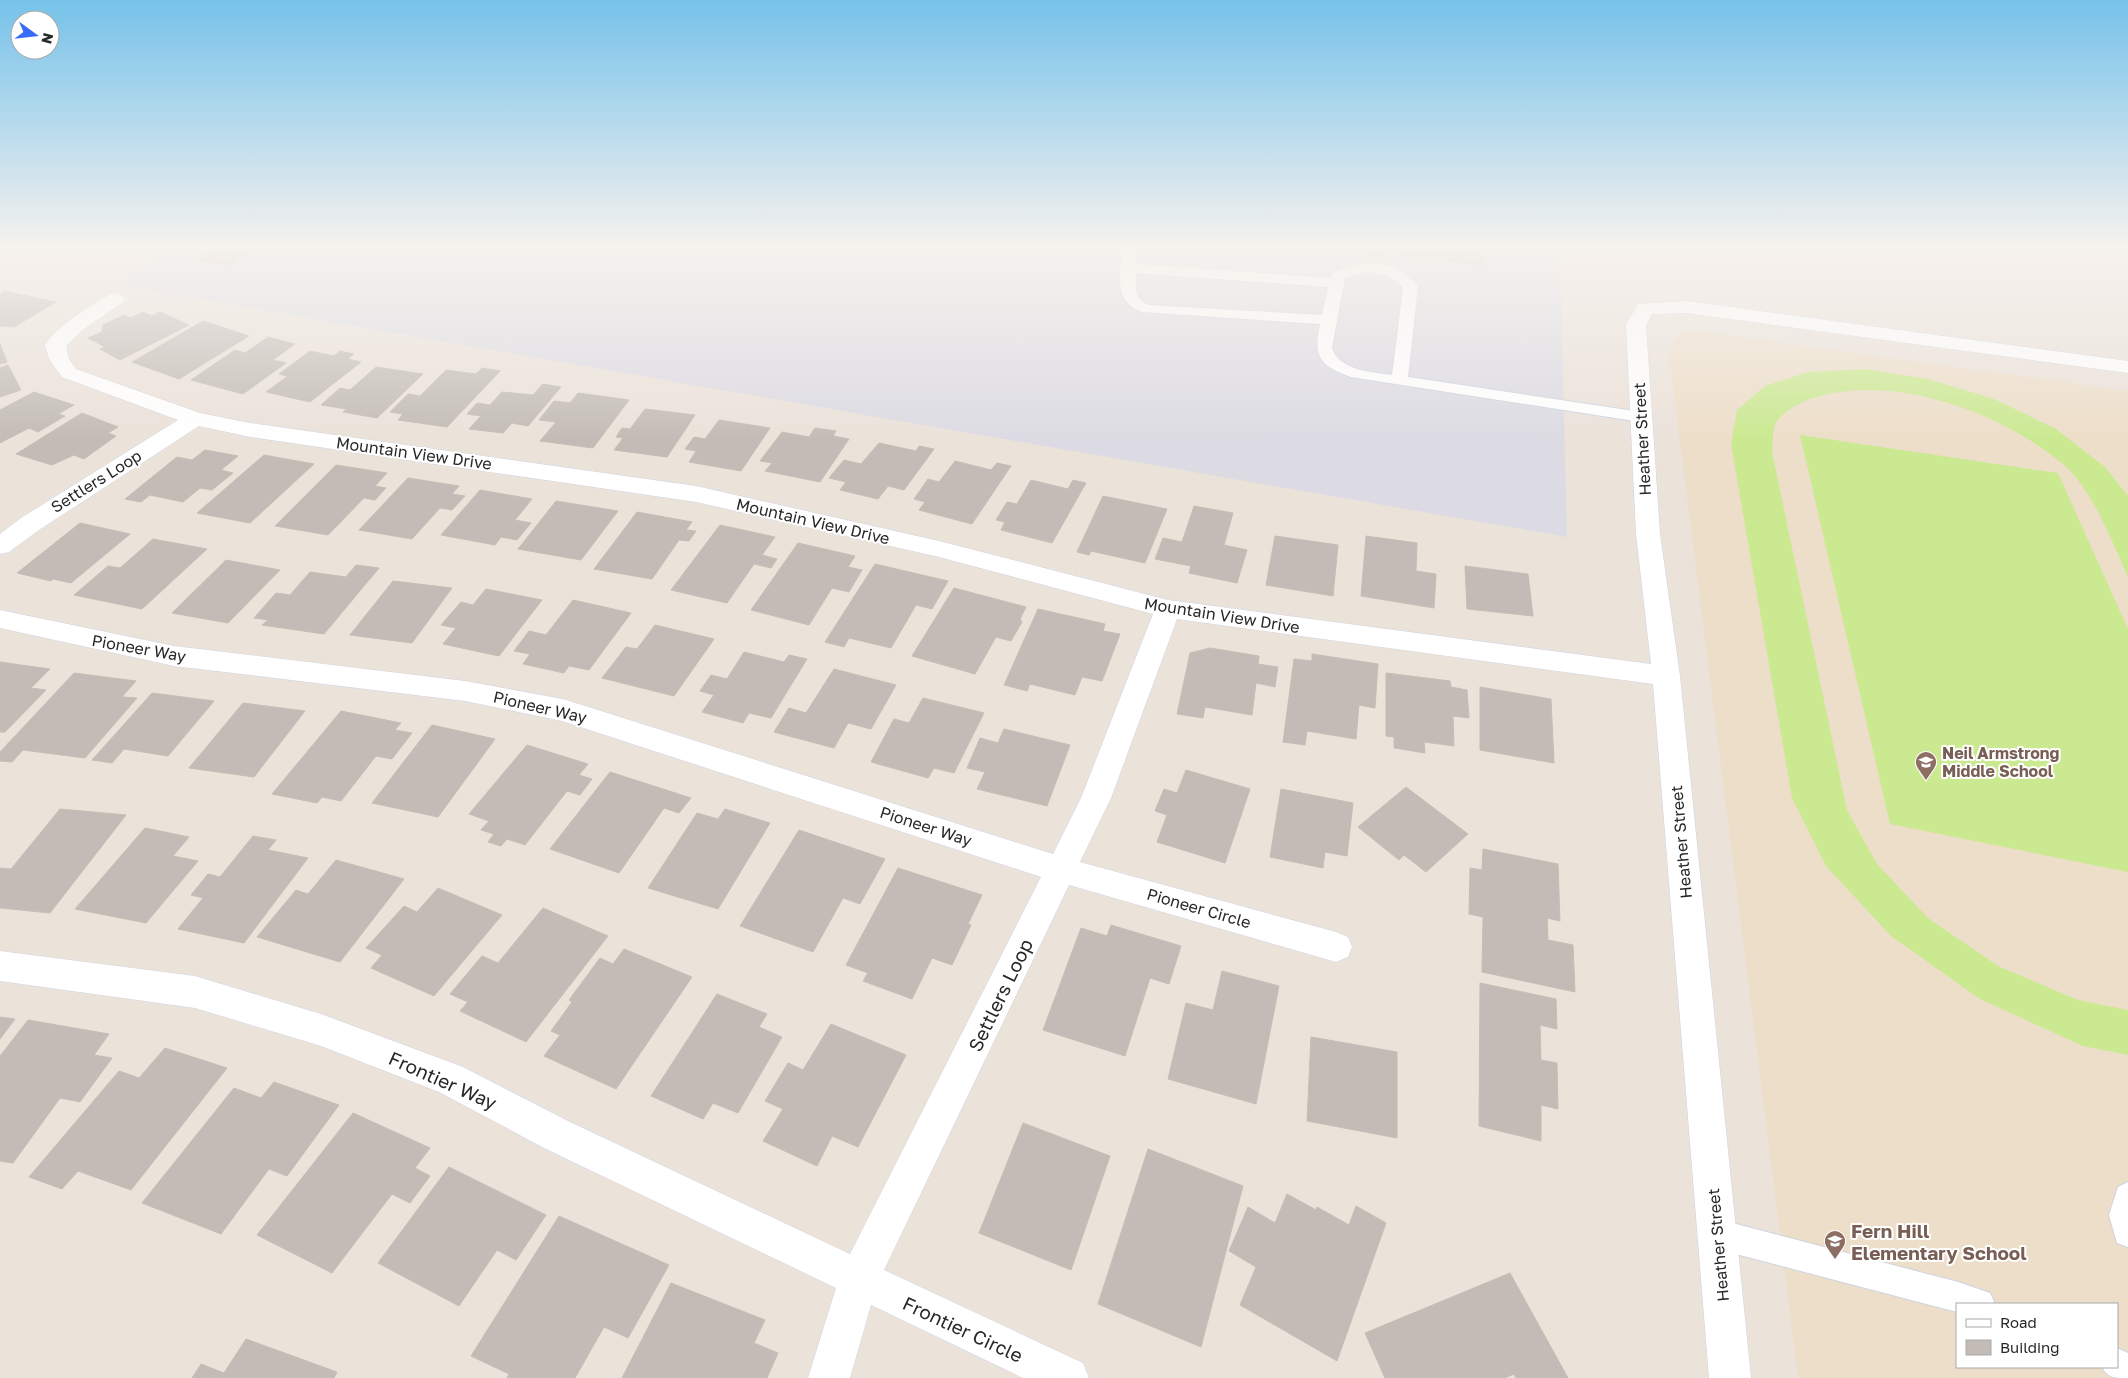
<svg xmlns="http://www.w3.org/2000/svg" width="2128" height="1378" viewBox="0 0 2128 1378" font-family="'Golos Text',sans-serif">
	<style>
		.industrial { fill: #dcdbe3 }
		.education { fill: #eddec9; fill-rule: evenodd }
		.pitch { fill: #cbe991 }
		.building { fill: #c3bcb6; stroke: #c6beb4 }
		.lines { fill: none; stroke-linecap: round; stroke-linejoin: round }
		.lane-casing { stroke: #cfd4e1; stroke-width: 2 }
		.street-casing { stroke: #cfd4e1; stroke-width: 1 }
		.lane { fill: #fff; fill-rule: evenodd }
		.street { fill: #fff; fill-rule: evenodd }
		.labels { text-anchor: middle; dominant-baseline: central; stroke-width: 4; stroke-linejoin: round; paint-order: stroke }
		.street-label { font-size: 16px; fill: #282828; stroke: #fff }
		.education-label { font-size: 16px; font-weight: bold; fill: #785e54; stroke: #fff; text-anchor: start }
		.near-street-label { font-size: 19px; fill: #282828; stroke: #fff }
		.near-education-label { font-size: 19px; font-weight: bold; fill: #785e54; stroke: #fff; text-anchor: start }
	</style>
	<rect width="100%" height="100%" fill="#ebe2da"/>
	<polygon class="industrial" points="171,247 1560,247 1567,537 119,285 133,271"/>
	<path class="education" d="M 1694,332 L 1719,334 L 2128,391 L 2128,1378 L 1798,1378 L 1669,354 L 1673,342 L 1680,335 ZM 1957,1304 L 2117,1304 L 2117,1367 L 1957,1367 Z"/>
	<g class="pitch">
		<path d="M 1865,369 L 1928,379 L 1994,399 L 2056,429 L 2105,467 L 2128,496 L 2128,577 C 2112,542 2093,490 2064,465 C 2002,412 1891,371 1810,399 C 1799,403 1780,413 1775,425 C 1772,433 1773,444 1772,452 L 1847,810 L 1877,864 L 1928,918 L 1998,966 L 2078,1000 L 2128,1010 L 2128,1055 L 2083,1046 L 1980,999 L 1891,936 L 1826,866 L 1792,798 L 1731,444 L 1737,410 L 1765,386 L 1808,372 Z"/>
		<polygon points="1800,435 2058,473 2128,629 2128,872 1890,824"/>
	</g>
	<g class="building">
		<polygon points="217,247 257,247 231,265 197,260"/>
		<polygon points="1337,247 1485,247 1484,266 1386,253 1385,259 1366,257 1367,251"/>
		<polygon points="4,291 56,302 14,327 0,326 0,294"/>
		<polygon points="143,312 152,316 160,312 189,325 120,360 100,349 105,347 88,338 102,332 103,325 124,315 130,318"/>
		<polygon points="203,321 249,336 179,379 132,362"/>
		<polygon points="268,337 295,344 273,360 286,363 243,394 191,380 235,350 245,353"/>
		<polygon points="0,344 7,362 0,364"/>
		<polygon points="310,351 334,356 340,351 354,354 348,359 361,362 310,402 266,392 288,376 279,374"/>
		<polygon points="8,365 21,390 0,397 0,368"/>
		<polygon points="376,367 423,374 377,418 343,412 347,409 321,405 340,388 350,390"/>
		<polygon points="482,368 500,371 447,427 398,420 403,414 390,412 408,394 420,396 446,370 476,374"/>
		<polygon points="543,384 561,387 528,426 512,423 503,433 469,429 481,416 467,414 477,403 490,405 502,392 533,395"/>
		<polygon points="34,392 74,405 58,414 65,416 38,432 29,428 0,443 0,410"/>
		<polygon points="578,393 629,400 593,448 540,441 556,422 539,420 554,401 570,403"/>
		<polygon points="645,409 695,415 667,457 614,450 623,438 616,437 622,428 630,429"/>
		<polygon points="82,413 118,427 108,433 116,436 84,459 74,455 52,465 16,454"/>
		<polygon points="719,420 770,428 741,471 689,462 696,451 685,449 694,437 705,439"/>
		<polygon points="815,428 836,431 833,436 849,439 820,482 765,471 772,463 760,461 782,432 809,437"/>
		<polygon points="879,443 916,451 919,446 934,449 904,490 888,486 878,499 840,490 846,482 829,478 844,460 861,464"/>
		<polygon points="205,450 238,456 221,470 233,473 212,490 200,488 183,502 150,495 141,502 125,499 177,457 192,460"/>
		<polygon points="264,455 314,464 250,523 197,513"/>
		<polygon points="955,461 991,470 997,463 1011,466 972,524 919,510 925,502 914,499 928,479 939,482"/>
		<polygon points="336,465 387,473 375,486 386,488 375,500 364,498 328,535 275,526"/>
		<polygon points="408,478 459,486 452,494 465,496 452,510 440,508 412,539 359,530"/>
		<polygon points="1031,480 1068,489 1073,480 1086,483 1052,543 1001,530 1005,522 996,520 1007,502 1017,504"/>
		<polygon points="480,490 532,499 515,520 531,523 517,540 501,537 495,545 441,535"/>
		<polygon points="1103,496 1167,509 1145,563 1091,551 1089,555 1077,552"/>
		<polygon points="556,501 618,511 581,560 518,549"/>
		<polygon points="1194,506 1233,513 1224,545 1247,550 1237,583 1189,573 1191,566 1155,559 1163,538 1182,542"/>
		<polygon points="637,512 692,522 686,530 696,531 689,541 679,540 652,579 594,569"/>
		<polygon points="80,523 130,534 71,583 53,579 51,581 17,573"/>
		<polygon points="720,525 775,537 762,555 777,559 771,568 754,564 727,603 671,590"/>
		<polygon points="1275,536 1338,545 1333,596 1266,585"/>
		<polygon points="1366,536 1417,543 1416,571 1436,574 1434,608 1361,596"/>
		<polygon points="153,539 207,549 142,609 74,595 108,566 120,568"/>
		<polygon points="798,543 855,556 848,567 862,570 849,592 832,588 809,625 751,610"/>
		<polygon points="226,560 280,570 228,623 172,613"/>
		<polygon points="875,564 948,581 932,609 916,605 891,648 849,638 844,647 825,642"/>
		<polygon points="356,565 379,568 324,634 262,625 268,620 254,618 276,593 290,595 310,572 346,577"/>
		<polygon points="1465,566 1528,574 1533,616 1467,609"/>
		<polygon points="393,581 452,588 412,643 350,635"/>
		<polygon points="954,588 1026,607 1020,619 1022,622 1011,641 996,637 975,674 912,656"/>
		<polygon points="486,589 542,600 499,656 443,644 456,628 441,625 461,602 473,605"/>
		<polygon points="573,600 631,613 589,670 569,666 564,673 523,664 530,654 514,651 529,631 546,635"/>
		<polygon points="1038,609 1105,624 1103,631 1120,634 1102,681 1082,677 1075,695 1030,684 1027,691 1004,685"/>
		<polygon points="655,625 714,639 674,696 602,678 626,647 637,649"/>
		<polygon points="1210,648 1259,656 1258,664 1278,667 1275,687 1256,683 1252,715 1205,707 1203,718 1177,714 1190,653"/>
		<polygon points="744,652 784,662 789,655 807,659 771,718 749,713 743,723 702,712 714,695 700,691 711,675 727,679"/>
		<polygon points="1312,654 1378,664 1375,708 1359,705 1356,739 1307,731 1305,745 1283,742 1294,659 1312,661"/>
		<polygon points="0,662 50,669 31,688 46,690 5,732 0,732"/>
		<polygon points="834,669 896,685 871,729 848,723 834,748 774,732 789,708 806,713"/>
		<polygon points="74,673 136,681 122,697 137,698 85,758 23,750 12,762 0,761 0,752"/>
		<polygon points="1386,673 1450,681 1451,687 1467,690 1469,718 1453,716 1454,746 1424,742 1425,753 1394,748 1394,737 1386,736"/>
		<polygon points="1480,687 1551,699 1554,763 1480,750"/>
		<polygon points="152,693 214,701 168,756 124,749 112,763 92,760"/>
		<polygon points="923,698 984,713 954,773 934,768 928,778 871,762 894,719 909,723"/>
		<polygon points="243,703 305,711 254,777 189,768"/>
		<polygon points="341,711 401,723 395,730 412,733 392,759 376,756 341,801 322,797 317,803 272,794"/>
		<polygon points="432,725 495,739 438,817 372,803"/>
		<polygon points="1004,729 1070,745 1047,806 977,789 985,772 967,768 980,738 998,743"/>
		<polygon points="527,745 588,764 579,775 592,779 580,795 567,791 525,845 507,839 501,846 488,842 494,834 481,830 489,821 469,814"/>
		<polygon points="1186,770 1250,789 1225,863 1157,842 1167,815 1155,811 1164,789 1177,793"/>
		<polygon points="610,772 691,798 679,813 664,808 619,873 550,849"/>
		<polygon points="1406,787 1468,834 1426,872 1404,855 1399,860 1358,827"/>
		<polygon points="1281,789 1353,803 1347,856 1325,852 1323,868 1270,857"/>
		<polygon points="60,809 126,815 50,913 0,908 0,868 11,869"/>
		<polygon points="725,809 770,823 718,909 648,888 697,813 718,819"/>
		<polygon points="145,828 189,837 173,856 198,861 146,923 75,909"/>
		<polygon points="799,830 885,859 860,904 843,898 813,952 740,926"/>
		<polygon points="253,836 276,840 268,850 308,858 244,943 178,929 203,898 191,895 208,874 220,877"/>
		<polygon points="1483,849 1558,864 1560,921 1547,918 1548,940 1573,945 1575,992 1482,972 1483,917 1469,914 1470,868 1482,870"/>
		<polygon points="336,860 404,879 340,962 257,937 296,890 308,894"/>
		<polygon points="898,868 982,895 968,924 971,925 952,965 932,958 912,999 863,981 868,973 846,965"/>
		<polygon points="438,888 502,915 434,996 371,968 382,955 366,948 404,906 417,912"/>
		<polygon points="543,908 608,936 526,1042 460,1011 468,1002 450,994 482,956 498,963"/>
		<polygon points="1111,925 1181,946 1169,984 1150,978 1125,1056 1043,1030 1081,928 1107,936"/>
		<polygon points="624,949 692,977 616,1089 544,1056 560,1035 551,1031 572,1002 569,1000 600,958 613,964"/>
		<polygon points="1222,971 1279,986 1256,1104 1168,1079 1186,1003 1213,1010"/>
		<polygon points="1480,983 1556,999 1557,1029 1540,1025 1541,1060 1557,1063 1558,1109 1541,1105 1541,1141 1479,1126"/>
		<polygon points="717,994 767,1014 759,1027 782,1037 738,1113 713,1103 703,1119 651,1096"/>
		<polygon points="0,1017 15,1019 0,1039"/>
		<polygon points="28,1020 109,1034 94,1055 112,1058 80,1102 60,1098 13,1163 0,1161 0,1056"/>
		<polygon points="831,1024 906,1055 858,1147 832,1136 817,1166 763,1141 783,1109 765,1101 788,1063 803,1070"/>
		<polygon points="1311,1037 1397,1052 1397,1138 1307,1121"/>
		<polygon points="165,1048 227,1068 131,1190 78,1171 62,1189 29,1177 119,1071 139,1078"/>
		<polygon points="274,1082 339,1105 287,1176 269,1169 221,1234 142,1203 234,1088 261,1098"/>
		<polygon points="353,1113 430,1148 415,1168 430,1176 410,1203 392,1194 332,1273 257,1235"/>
		<polygon points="1023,1123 1110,1156 1071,1270 979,1233"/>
		<polygon points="1148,1149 1243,1186 1201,1347 1098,1304"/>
		<polygon points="449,1167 546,1215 516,1260 497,1250 459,1306 378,1263"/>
		<polygon points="1287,1194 1316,1210 1317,1207 1349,1225 1356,1206 1386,1223 1337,1361 1240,1305 1256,1267 1229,1251 1248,1207 1275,1223"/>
		<polygon points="559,1216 669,1265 628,1338 604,1327 575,1378 507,1378 509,1374 471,1356"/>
		<polygon points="1510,1273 1568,1378 1516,1378 1514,1374 1505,1378 1385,1378 1365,1333"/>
		<polygon points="671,1283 765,1320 754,1343 778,1353 767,1378 622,1378"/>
		<polygon points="246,1339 337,1372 334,1378 192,1378 201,1364 224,1373"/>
	</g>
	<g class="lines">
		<g class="lane-casing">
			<g id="lane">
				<path d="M 1122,247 L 1136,247 L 1136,264 L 1330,278 L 1333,273 C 1361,259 1399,259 1418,287 L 1408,377 L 1641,412 L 1647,413 L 1649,417 L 1647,421 L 1641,422 L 1351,377 C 1319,366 1313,356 1320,324 L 1142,312 C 1112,301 1121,273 1122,247 ZM 1367,272 C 1382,273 1393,276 1403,288 L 1392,375 C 1373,372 1339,371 1332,348 L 1345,278 ZM 1136,273 L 1328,287 L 1322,315 L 1149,305 C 1133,299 1136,287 1136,273 Z"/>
				<polygon points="2128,1182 2128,1247 2117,1243 2109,1215 2118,1187"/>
				<polygon points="1717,1219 1958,1282 1990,1293 1995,1304 1957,1304 1957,1312 1717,1249 1706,1245 1702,1234 1706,1223"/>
				<path d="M 2117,1348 L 2128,1353 L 2128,1378 C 2114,1378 2108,1378 2102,1367 L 2117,1367 Z"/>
			</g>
		</g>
		<g class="street-casing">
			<path id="street" d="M 115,293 L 122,295 L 125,299 L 122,303 L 84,329 L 66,346 L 69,359 L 76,369 L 200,413 L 250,423 L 696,486 L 939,541 L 1168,600 L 1651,664 L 1636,534 L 1626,325 L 1638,304 L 1687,301 L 2128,361 L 2128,373 L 1687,313 L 1652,314 L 1646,325 L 1660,534 L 1680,676 L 1751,1378 L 1709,1378 L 1653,684 L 1177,619 L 1111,798 L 1080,862 L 1336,932 L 1348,937 L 1352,947 L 1348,957 L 1336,962 L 1069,885 L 884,1270 L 1083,1363 L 1089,1378 L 1023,1378 L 871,1305 L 850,1378 L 808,1378 L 836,1288 L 544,1148 L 439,1092 L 321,1046 L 195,1008 L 0,981 L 0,951 L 195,976 L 321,1014 L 463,1067 L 570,1122 L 850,1254 L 1041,877 L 562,721 L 465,701 L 174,666 L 0,628 L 0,610 L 174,646 L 465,681 L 563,699 L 1053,854 L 1081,798 L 1153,614 L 939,557 L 696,502 L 250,437 L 199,426 L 39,530 L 9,552 L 0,554 L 0,534 L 21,518 L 178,420 L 62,377 L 49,359 L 45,345 C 60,323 87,309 108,295 Z"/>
		</g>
		<use href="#lane" class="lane"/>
		<use href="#street" class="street"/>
	</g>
	<linearGradient id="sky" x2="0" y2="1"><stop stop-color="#76c2ea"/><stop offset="0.56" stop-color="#f6f2ee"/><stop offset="1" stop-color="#f6f2ee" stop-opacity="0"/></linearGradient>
	<rect width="2128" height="440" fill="url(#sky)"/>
	<defs>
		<g id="school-pin" transform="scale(1.125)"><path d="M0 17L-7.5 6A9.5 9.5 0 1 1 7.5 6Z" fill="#8d6e63" stroke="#fff"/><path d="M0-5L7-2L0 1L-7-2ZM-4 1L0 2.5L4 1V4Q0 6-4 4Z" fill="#fff"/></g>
	</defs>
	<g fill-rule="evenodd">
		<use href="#school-pin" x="1926" y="762"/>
		<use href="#school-pin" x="1835" y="1241"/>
	</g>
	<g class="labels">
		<g class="street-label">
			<text transform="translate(1642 439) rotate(-93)">Heather Street</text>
			<text transform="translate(414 453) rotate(8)">Mountain View Drive</text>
			<text transform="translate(96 481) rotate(-32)">Settlers Loop</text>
			<text transform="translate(813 521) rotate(13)">Mountain View Drive</text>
			<text transform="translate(1222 615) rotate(9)">Mountain View Drive</text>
			<text transform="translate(139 648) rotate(10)">Pioneer Way</text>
			<text transform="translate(540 707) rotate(13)">Pioneer Way</text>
			<text transform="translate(926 826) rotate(18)">Pioneer Way</text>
			<text transform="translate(1681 842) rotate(-95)">Heather Street</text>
			<text transform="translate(1199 908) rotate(16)">Pioneer Circle</text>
			<text transform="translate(1718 1245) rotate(-95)">Heather Street</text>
		</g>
		<g class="education-label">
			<text x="1942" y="753">Neil Armstrong<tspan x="1942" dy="18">Middle School</tspan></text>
		</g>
		<g class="near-street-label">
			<text transform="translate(1000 995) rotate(-64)">Settlers Loop</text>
			<text transform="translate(443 1080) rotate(24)">Frontier Way</text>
			<text transform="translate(963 1329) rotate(25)">Frontier Circle</text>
		</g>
		<g class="near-education-label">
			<text x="1851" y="1230">Fern Hill<tspan x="1851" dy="22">Elementary School</tspan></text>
		</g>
	</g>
	<rect x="1956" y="1303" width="162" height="65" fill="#ffffff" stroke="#a9a9a9"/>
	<rect x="1966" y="1319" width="25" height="8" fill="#ffffff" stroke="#a9a9a9"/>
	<text x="2000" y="1328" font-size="15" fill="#282828">Road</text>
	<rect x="1966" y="1340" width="25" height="15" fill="#c3bcb6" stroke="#a9a9a9"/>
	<text x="2000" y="1353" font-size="15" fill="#282828">Building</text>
	<g transform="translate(35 35) rotate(105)"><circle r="24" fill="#ffffff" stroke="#a9a9a9"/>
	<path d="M0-4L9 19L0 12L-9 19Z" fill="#396cf9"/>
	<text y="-8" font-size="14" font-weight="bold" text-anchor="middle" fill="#282828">N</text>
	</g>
</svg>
